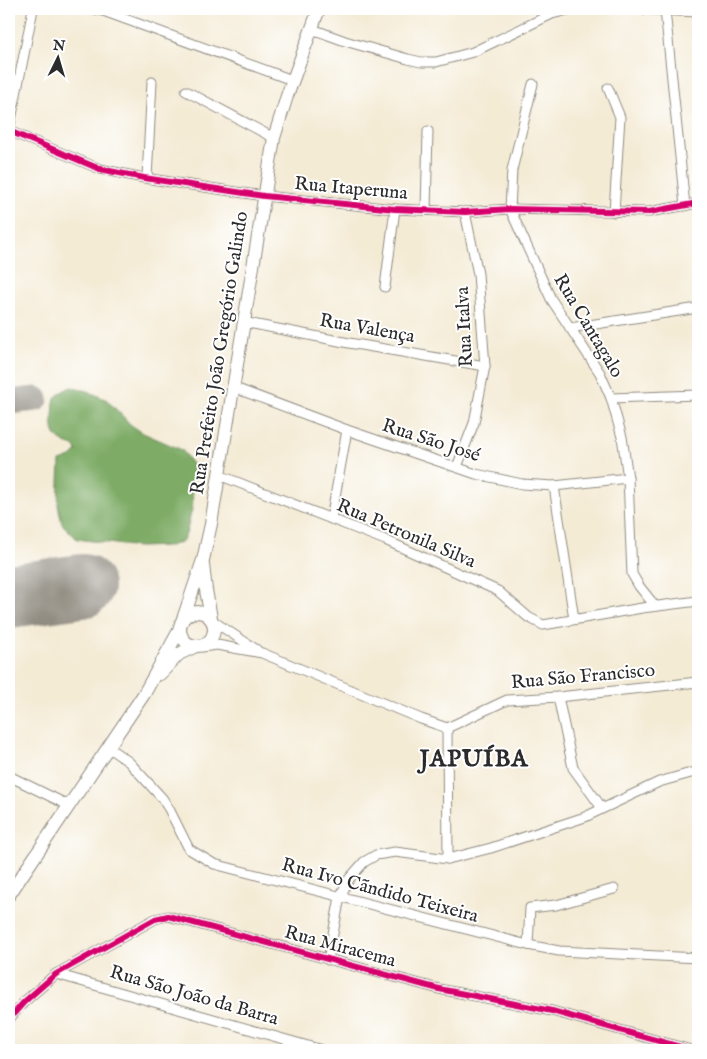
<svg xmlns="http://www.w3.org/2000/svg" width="707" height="1059" viewBox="0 0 707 1059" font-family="'IM FELL English',serif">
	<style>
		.forest { fill: #7eac66; stroke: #546c48 }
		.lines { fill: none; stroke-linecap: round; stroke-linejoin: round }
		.taxiway { stroke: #908b80; stroke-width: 25 }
		.runway { stroke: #908b80; stroke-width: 64 }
		.minor-casing { stroke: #908b80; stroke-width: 11 }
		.secondary-casing { stroke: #908b80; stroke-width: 14 }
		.minor { stroke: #fff; stroke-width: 9 }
		.secondary { stroke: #fff; stroke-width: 12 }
		.cycleway-casing { stroke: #fff; stroke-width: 9 }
		.cycleway { stroke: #d6006c; stroke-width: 6 }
		.labels { text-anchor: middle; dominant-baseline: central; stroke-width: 4; stroke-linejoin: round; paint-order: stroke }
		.street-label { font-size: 19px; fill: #2b2b2b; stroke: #fff }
		.district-label { font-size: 24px; font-weight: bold; letter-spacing: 1px; fill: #2b2b2b; stroke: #fff }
	</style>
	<rect width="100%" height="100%" fill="#fff"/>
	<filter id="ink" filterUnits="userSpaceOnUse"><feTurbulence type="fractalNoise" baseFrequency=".02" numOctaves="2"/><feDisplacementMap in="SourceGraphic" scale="10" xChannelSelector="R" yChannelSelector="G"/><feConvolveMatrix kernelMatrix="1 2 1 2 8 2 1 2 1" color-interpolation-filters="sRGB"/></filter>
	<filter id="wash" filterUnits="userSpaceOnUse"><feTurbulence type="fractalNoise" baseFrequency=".0096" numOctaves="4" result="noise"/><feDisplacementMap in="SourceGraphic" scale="20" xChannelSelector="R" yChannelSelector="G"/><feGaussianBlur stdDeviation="1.12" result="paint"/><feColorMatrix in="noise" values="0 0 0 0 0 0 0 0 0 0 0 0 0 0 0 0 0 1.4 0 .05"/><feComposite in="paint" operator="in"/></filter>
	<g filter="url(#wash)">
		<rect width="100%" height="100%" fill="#f4ebd5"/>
		<path class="forest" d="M 71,387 L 87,391 L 107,400 L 131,425 L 143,433 L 182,450 L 194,467 L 192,509 L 186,534 L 182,542 L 169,546 L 139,547 L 77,539 L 62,524 L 58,505 L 60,461 L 71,457 L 77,451 L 74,446 C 56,441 51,434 53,415 C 54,410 53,403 55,399 C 58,393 65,390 71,387 Z"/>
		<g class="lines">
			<polyline class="taxiway" points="9,402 36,399"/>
			<polyline class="runway" points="9,596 82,586"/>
		</g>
	</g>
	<g filter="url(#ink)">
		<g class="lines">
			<g class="minor-casing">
				<g id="minor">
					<polyline points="94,9 106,12 292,80"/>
					<polyline points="638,9 698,12"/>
					<polyline points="665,10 685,206"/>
					<polyline points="312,29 345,41 408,59 421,62 436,62 473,52 552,14 572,9"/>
					<polyline points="533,84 512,170 510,209 551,299 600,373 611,398 622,437 628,478 632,574 639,586 655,606"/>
					<polyline points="608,88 620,117 614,212"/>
					<polyline points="186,91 274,138"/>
					<polyline points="9,130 33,9"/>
					<polyline points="9,131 100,169 144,178 264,196 395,209 465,212 510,209 649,212 698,203"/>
					<polyline points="147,178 152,82"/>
					<polyline points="426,210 428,131"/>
					<polyline points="385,287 395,209"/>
					<polyline points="243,322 349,343 485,366"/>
					<polyline points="570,328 698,308"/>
					<polyline points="232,387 347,430 476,474 522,484 554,486 628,478"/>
					<polyline points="611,398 698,395"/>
					<polyline points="457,467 474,423 485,366 478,274 465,212"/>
					<polyline points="219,475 385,540 498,591 528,617 543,625 642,608 698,601"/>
					<polyline points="554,486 574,619"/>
					<polyline points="331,519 347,430"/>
					<polyline points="213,621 257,650"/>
					<polyline points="202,647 217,645 262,653 421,719 447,728"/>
					<polyline points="558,697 573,768 602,808"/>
					<polyline points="447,728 507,700 558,697 698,682"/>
					<polyline points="447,728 448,859"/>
					<polyline points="109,748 129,762 162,798 169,809 189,849 214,864 528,945 559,951 698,958"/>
					<polyline points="9,776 68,805"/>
					<polyline points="528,945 530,908 556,905 614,889"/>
					<polyline points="328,960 340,897 349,879 364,862 376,855 395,852 448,859 491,848 585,817 659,782 698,771"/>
					<polyline points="56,974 322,1050"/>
					<polyline points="9,1019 24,1002 56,974 155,919 168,916 439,989 552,1011 691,1050"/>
				</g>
			</g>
			<g class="secondary-casing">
				<g id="secondary">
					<polyline points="203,565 206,590 211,618"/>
					<circle cx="197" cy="629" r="17"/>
					<polyline points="183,619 203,560 211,524 274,138 287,96 319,9"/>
					<polyline points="160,674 179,654 194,647"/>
					<polyline points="9,895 144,694 180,629"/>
				</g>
			</g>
			<use href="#minor" class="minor"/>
			<use href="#secondary" class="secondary"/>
			<g class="cycleway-casing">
				<g id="cycleway">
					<polyline points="9,131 100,169 144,178 264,196 395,209 465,212 510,209 649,212 698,203"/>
					<polyline points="9,1019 24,1002 56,974 155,919 168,916 439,989 552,1011 691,1050"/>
				</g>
			</g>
			<use href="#cycleway" class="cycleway"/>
		</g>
	</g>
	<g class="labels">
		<g class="street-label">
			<text transform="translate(351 189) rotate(5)">Rua Itaperuna</text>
			<text transform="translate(588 326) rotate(59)">Rua Cantagalo</text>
			<text transform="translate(465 327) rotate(-93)">Rua Italva</text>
			<text transform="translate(367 329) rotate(10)">Rua Valença</text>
			<text transform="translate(220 353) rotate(-81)">Rua Prefeito João Gregório Galindo</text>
			<text transform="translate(431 441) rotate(18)">Rua São José</text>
			<text transform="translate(406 534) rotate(23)">Rua Petronila Silva</text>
			<text transform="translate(583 677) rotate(-5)">Rua São Francisco</text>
			<text transform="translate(380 891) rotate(15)">Rua Ivo Cãndido Teixeira</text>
			<text transform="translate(340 947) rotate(15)">Rua Miracema</text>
			<text transform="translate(194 996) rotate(16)">Rua São João da Barra</text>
		</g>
		<g class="district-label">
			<text x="474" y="759">JAPUÍBA</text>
		</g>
	</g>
	<rect width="707" height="1059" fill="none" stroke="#fff" stroke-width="30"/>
	<g transform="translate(58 58) rotate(5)" stroke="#ffffff" stroke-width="4" paint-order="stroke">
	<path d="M0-4L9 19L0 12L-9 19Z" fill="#2b2b2b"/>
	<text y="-8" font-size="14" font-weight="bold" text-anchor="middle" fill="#2b2b2b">N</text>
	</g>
</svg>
